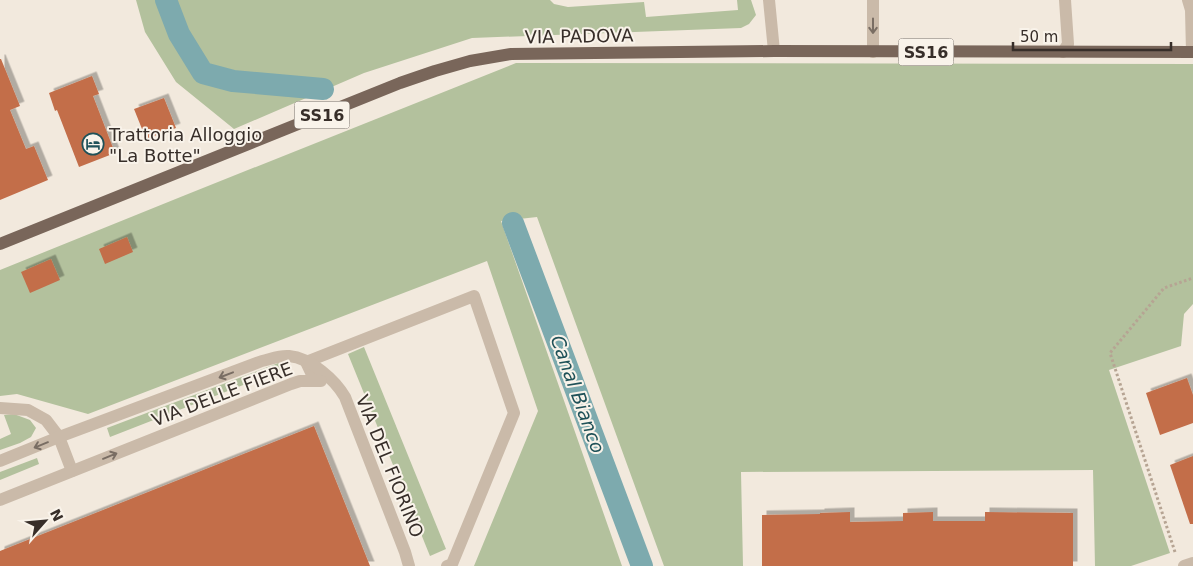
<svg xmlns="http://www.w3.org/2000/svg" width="1193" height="566" viewBox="0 0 1193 566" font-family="'DejaVu Sans',sans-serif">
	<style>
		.green { fill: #b3c19d }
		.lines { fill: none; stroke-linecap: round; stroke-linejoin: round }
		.canal { stroke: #7daaae; stroke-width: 22 }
		.building { fill: #c36e4a; filter: url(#shadow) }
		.path { stroke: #b6a493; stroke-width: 3; stroke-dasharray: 2.5 2.5; stroke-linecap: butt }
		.minor { stroke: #cabaa9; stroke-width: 12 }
		.major { stroke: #79665a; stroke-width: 12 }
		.oneway { stroke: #796d63 }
		.labels { text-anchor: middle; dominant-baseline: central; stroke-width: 4; stroke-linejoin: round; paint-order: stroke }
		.shield { fill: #f9f3ea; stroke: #716963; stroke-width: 1 }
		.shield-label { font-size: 16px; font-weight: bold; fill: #372e29 }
		.street-label { font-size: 18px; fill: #372e29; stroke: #f9f3ea }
		.poi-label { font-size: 18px; fill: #372e29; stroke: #f9f3ea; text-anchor: start }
		.water-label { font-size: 19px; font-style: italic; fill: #1f5158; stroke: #f9f3ea }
	</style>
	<defs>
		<filter id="shadow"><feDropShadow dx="4.5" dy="-4.5" stdDeviation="0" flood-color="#0004"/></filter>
	</defs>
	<rect width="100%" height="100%" fill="#f2e9dd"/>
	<g class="green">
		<polygon points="136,0 550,0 554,4 568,7 644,2 646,17 738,10 737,0 751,0 756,15 749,24 741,28 472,38 364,73 234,129 176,82 145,32"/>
		<polygon points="516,63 1193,64 1193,304 1184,314 1181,346 1109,370 1170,553 1131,566 1095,566 1093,470 741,472 743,566 664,566 537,217 501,221 622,566 474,566 538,411 487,261 88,414 17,394 0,396 0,270 183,196"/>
		<polygon points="364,347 446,549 430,556 348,354"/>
		<polygon points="286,360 289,367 110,437 107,428"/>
		<polygon points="14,414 30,420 36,428 31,437 20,443 0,450 0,439 11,434 4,415"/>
		<polygon points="37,458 39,464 0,480 0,472"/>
	</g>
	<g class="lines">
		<g class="canal">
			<polyline points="166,0 179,34 203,73 233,81 323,89"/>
			<polyline points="513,223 642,566"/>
		</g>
	</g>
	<g class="building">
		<polygon points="0,59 1,59 20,106 10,110 26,149 34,146 48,180 0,200"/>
		<polygon points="92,76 99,94 93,96 115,153 79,167 57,110 55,111 49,93"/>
		<polygon points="164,98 176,128 146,139 134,109"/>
		<polygon points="127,237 133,252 105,264 99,249"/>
		<polygon points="51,259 60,280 30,293 21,272"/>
		<polygon points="1187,378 1193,395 1193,423 1160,435 1146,393"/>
		<polygon points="314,426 370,566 0,566 0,551"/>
		<polygon points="1193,456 1193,524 1190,524 1170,465"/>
		<polygon points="850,512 850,522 903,521 903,513 933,512 933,521 985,521 985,512 1073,513 1073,566 762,566 762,515 820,514 820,513"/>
	</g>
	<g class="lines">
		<polyline class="path" points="1175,552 1110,353 1164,288 1193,278"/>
		<g class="minor">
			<polyline points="769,0 774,51"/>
			<polyline points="1188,0 1191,10 1192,52"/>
			<polyline points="873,52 873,0"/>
			<polyline points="1063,52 1068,44 1065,0"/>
			<polyline points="315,381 306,362 474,296 514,413 452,564 447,566"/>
			<polyline points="0,408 28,410 46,420 59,437 72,471"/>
			<path d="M 0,461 L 59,437 L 262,361 C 271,359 280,355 289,356 C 311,358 335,380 345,397 L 405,552 L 409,566"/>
			<polyline points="0,500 291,384 300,381 321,381"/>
			<polyline points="1184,566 1193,563"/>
		</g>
		<polyline class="major" points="0,244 400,83 435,71 470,61 511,54 774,51 1193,52"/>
	</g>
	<defs><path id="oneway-shaft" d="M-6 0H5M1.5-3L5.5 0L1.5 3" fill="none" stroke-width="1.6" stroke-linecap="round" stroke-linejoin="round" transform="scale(1.25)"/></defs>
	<g class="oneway">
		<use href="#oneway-shaft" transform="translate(873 26) rotate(90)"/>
		<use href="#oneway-shaft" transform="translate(226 375) rotate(159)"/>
		<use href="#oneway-shaft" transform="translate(41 445) rotate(158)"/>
		<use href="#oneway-shaft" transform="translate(110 456) rotate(-22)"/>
	</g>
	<defs>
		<g id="hotel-ring" transform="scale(1.125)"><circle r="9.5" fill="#f9f3ea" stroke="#1f5158" stroke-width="1.5"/><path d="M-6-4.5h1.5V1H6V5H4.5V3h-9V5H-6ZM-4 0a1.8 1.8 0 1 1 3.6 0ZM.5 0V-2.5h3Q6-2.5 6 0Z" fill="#1f5158"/></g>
	</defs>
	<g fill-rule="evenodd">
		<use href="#hotel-ring" x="93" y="144"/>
	</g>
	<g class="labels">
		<g class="shield">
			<rect x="898.5" y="38.5" width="55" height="27" rx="4"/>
			<rect x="294.5" y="101.5" width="55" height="27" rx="4"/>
		</g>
		<g class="shield-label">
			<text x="926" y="52">SS16</text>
			<text x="322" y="115">SS16</text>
		</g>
		<g class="street-label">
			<text transform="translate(579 36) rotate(-1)">VIA PADOVA</text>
			<text transform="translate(222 394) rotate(-21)">VIA DELLE FIERE</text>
			<text transform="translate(390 466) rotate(68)">VIA DEL FIORINO</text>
		</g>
		<g class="poi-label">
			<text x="109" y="134">Trattoria Alloggio<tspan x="109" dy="21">"La Botte"</tspan></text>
		</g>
		<g class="water-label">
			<text transform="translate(578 394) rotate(70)">Canal Bianco</text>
		</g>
	</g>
	<g transform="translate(45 521) rotate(63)" stroke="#f9f3ea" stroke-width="4" paint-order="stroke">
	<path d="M0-4L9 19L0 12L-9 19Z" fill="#372e29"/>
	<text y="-8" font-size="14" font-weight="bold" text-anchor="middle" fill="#372e29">N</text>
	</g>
	<path d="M1013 42v8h158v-8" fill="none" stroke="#372e29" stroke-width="2.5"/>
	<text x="1020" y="42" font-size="15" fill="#372e29" stroke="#f9f3ea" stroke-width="4" paint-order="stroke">50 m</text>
</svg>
